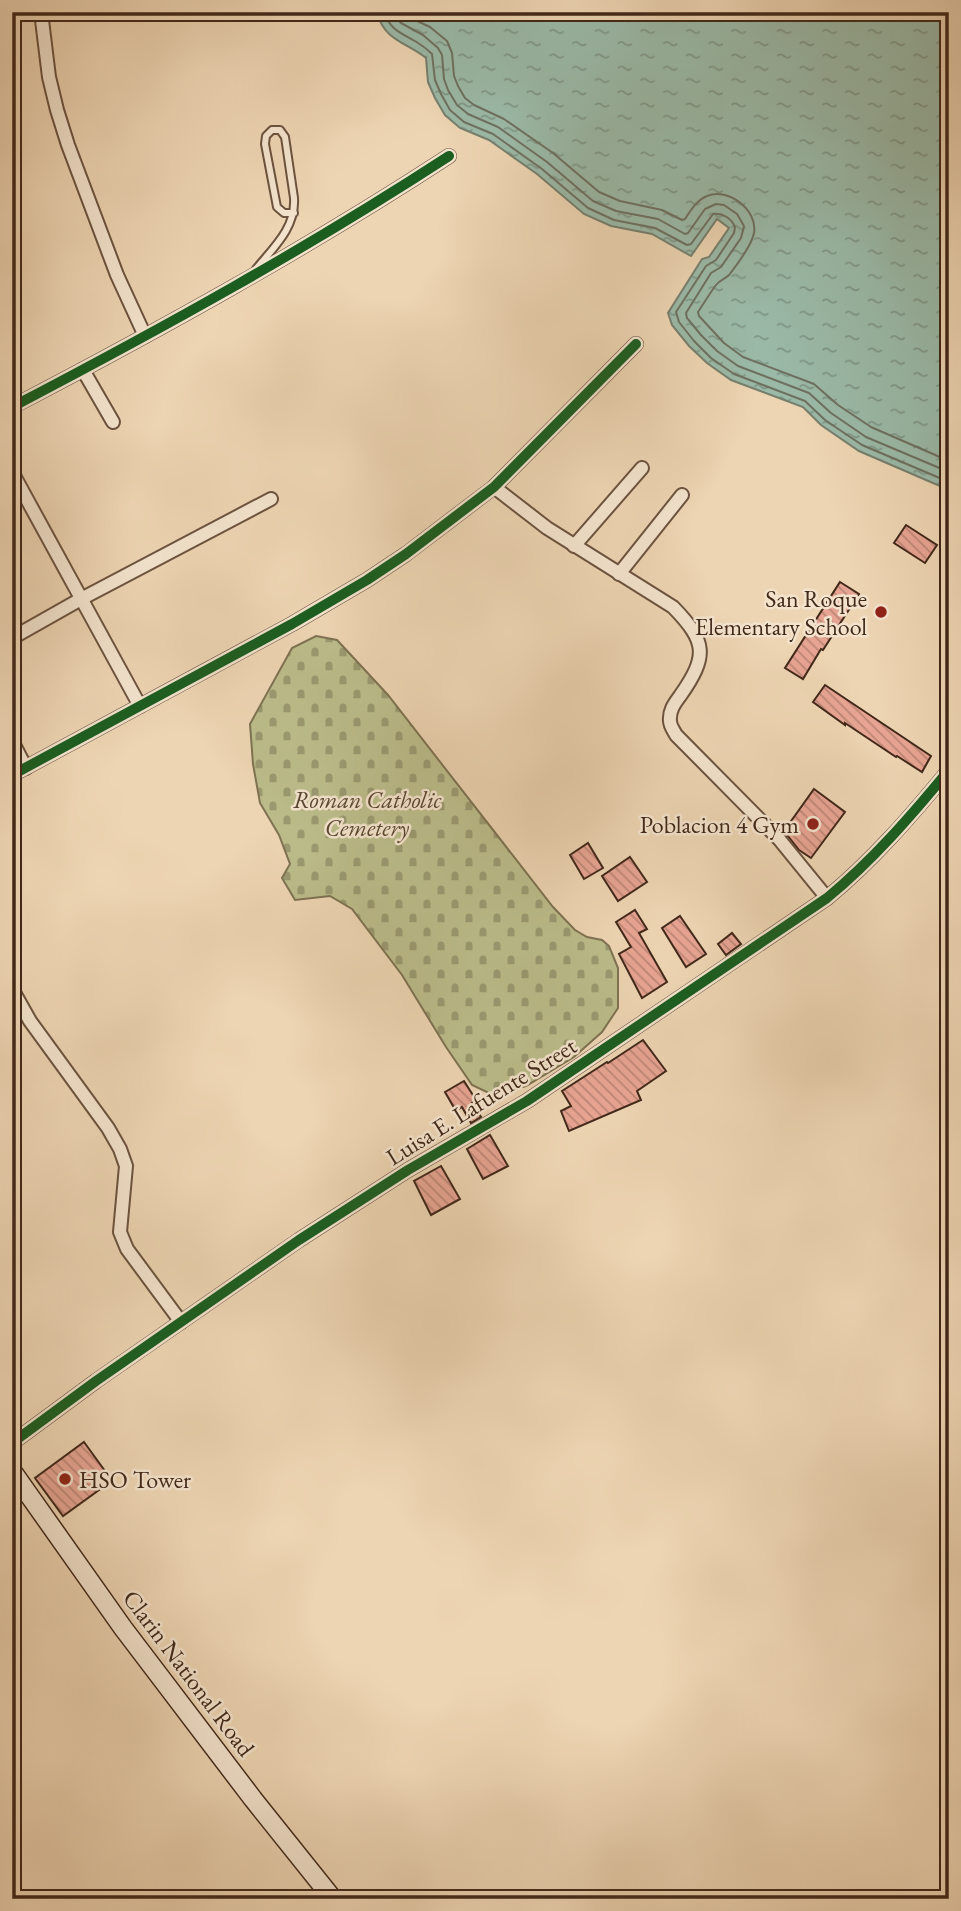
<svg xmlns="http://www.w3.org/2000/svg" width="961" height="1911" viewBox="0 0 961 1911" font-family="'EB Garamond',serif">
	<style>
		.cemetery { fill: url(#cemetery-stones); stroke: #7e7252; stroke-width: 2 }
		.water { fill: url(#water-ripples); stroke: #767f6e; stroke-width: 2 }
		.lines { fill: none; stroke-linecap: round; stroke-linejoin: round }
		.shore { stroke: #6e7060; stroke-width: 2 }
		.building { fill: url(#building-back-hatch); stroke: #412819; stroke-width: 2 }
		.lane-casing { stroke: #6c533f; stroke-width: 10 }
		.street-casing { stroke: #6c533f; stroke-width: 16 }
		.secondary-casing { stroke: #412819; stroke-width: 21 }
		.lane { stroke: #f3e3cd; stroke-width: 6 }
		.street { stroke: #f3e3cd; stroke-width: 12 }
		.secondary { stroke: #f3e3cd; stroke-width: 18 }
		.cycleway-casing { stroke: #f3e3cd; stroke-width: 15 }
		.cycleway { stroke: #1b5e20; stroke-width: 10 }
		.poi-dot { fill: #8f2418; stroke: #f3e3cd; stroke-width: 2.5 }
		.labels { text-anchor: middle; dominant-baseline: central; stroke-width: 5; stroke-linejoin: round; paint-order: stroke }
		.poi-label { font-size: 24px; fill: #412819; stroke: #f3e3cd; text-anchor: end }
		.park-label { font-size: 24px; font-style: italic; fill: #594630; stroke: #f3e3cd }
		.street-label { font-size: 24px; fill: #412819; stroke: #f3e3cd }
	</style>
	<defs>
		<pattern id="cemetery-stones" width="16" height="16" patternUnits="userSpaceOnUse" patternTransform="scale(1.75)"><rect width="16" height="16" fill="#bbbc8a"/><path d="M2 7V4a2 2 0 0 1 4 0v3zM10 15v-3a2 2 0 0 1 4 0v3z" fill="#9a9970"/></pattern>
		<pattern id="water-ripples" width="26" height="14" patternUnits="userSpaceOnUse" patternTransform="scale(1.75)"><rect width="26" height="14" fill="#9ab9a7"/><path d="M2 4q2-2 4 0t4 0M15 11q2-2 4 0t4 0" fill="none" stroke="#7f9687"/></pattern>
		<pattern id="building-back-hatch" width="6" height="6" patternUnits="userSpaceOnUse" patternTransform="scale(1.75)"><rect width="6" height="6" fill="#e7a492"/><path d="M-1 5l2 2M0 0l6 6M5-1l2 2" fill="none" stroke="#bd8676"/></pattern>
	</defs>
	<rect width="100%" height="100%" fill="#edd4b2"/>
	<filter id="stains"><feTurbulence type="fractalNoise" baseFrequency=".00286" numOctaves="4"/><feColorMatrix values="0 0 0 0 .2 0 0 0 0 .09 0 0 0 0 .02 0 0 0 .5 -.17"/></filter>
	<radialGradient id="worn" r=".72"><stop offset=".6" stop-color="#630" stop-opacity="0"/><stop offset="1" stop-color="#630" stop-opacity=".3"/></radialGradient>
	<polygon class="cemetery" points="316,636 337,640 388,695 553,907 575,930 587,937 602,940 609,946 618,968 618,1008 602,1032 574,1057 526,1086 493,1095 472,1085 446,1047 402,975 352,909 330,896 295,900 282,878 290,864 279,835 260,803 253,764 250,724 292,648"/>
	<path class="water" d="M 377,12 L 949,12 L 949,490 L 859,451 L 821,425 L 803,407 L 731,380 L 707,363 L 689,346 L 672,325 L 668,313 L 702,259 L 709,257 L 729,228 L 717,219 L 691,256 L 652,234 L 611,226 L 584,214 L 537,174 L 489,140 L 460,128 L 445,115 L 435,98 L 428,82 L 426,58 C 406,42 384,41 377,12 Z"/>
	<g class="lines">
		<g class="shore">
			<path d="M 385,12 C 389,31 404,34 418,43 C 423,46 428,50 432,54 L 435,80 L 441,94 L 450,110 L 464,122 L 493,134 L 542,169 L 588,208 L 614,220 L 655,228 L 687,245 L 691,244 L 713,214 C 722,212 732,219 735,227 L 734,233 L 716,260 L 706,266 L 676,312 L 679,322 L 694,341 L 711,358 L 734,374 L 805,401 L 825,420 L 862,445 L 949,482"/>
			<polyline points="394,12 395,17 401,23 423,35 438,48 442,55 444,79 448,90 457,105 468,114 498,127 547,162 593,201 616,211 658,219 685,234 688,233 705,209 716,204 724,205 737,214 744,226 741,238 721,267 711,273 686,313 687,318 701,335 717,351 738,366 809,393 831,413 866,437 949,472"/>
			<path d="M 405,12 L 415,20 L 430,27 L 447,41 L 452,53 L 454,76 L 458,86 L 465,98 L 474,105 L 504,119 L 553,153 L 599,192 L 620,201 L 662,210 L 682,220 L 685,219 C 691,210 697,200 707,196 C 728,187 758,210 754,233 C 752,244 736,266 729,275 C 725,279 720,280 716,285 C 710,293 704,303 698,312 L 699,316 L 724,343 L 743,357 L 814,384 L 838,405 L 871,427 L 949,461"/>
		</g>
	</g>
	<g class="building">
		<polygon points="906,525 937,545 925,563 894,543"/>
		<polygon points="840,582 859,594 823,650 821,649 803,679 785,668"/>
		<polygon points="825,685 931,756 922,772 897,756 896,757 845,723 845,725 813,702"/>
		<polygon points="814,789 845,812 811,858 799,850 784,831"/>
		<polygon points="588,843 603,868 584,879 570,855"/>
		<polygon points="630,857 647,882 618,901 602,876"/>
		<polygon points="635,910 647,929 639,933 667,982 642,998 619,954 631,947 616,922"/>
		<polygon points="680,916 706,954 686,967 662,928"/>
		<polygon points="732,933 741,944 726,955 718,944"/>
		<polygon points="643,1040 666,1071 637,1091 641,1100 569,1131 561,1111 571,1106 562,1091 607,1062 608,1063"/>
		<polygon points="464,1081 476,1100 472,1103 481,1117 471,1123 462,1107 456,1111 445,1092"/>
		<polygon points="490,1135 508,1166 483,1179 467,1149"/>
		<polygon points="441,1166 460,1199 431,1215 414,1181"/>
		<polygon points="84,1442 105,1471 92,1480 99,1490 63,1516 35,1478"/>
	</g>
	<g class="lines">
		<g class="lane-casing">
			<path id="lane" d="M 256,269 C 273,248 296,228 294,198 L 285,137 L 280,130 L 272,130 L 266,136 L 265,144 L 277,207 L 284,213 L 294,213"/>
		</g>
		<g class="street-casing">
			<g id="street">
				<polyline points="41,12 49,77 57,110 68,145 117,275 145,336"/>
				<polyline points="83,370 113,422"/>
				<path d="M 12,407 C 161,329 308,248 449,156"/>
				<polyline points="12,472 140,706"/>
				<path d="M 494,487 L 547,528 L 673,607 C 707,642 708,656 680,696 C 674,704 669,711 670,721 C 670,726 674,731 676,735 L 779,839 L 827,898"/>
				<polyline points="574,546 642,468"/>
				<polyline points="619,574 682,495"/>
				<polyline points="12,638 81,599 271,499"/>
				<polyline points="12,741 26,768"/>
				<polyline points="12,775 292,624 367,580 406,554 494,487 636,344"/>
				<polyline points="12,989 30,1021 108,1128 120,1149 126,1166 120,1232 127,1249 181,1322"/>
				<path d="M 12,1443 L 96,1381 L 299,1240 L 408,1170 L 527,1101 L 827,898 C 873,860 911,816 949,770"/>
			</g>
		</g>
		<g class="secondary-casing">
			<polyline id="secondary" points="12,1471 123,1628 253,1799 333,1899"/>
		</g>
		<use href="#lane" class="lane"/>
		<use href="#street" class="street"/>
		<use href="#secondary" class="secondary"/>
		<g class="cycleway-casing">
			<g id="cycleway">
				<path d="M 12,407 C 161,329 308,248 449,156"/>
				<polyline points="12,775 292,624 367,580 406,554 494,487 636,344"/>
				<path d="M 12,1443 L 96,1381 L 299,1240 L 408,1170 L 527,1101 L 827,898 C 873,860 911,816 949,770"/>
			</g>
		</g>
		<use href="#cycleway" class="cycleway"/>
	</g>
	<g class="poi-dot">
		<circle cx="881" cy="612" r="7"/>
		<circle cx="813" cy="824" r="7"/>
		<circle cx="65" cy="1479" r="7"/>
	</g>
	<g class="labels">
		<g class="poi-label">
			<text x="867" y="598">San Roque<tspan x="867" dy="28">Elementary School</tspan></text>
			<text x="799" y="824">Poblacion 4 Gym</text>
			<text x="79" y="1479" text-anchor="start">HSO Tower</text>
		</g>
		<g class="park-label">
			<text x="367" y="799">Roman Catholic<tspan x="367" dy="28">Cemetery</tspan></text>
		</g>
		<g class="street-label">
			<text transform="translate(481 1101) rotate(-32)">Luisa E. Lafuente Street</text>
			<text transform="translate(189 1673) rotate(53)">Clarin National Road</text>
		</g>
	</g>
	<rect width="961" height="1911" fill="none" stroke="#edd4b2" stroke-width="42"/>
	<rect x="14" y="14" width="933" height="1883" fill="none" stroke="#412819" stroke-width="3.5"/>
	<rect x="21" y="21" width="919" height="1869" fill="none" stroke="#412819" stroke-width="2"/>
	<rect width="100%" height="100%" filter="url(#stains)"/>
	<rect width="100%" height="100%" fill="url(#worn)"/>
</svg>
